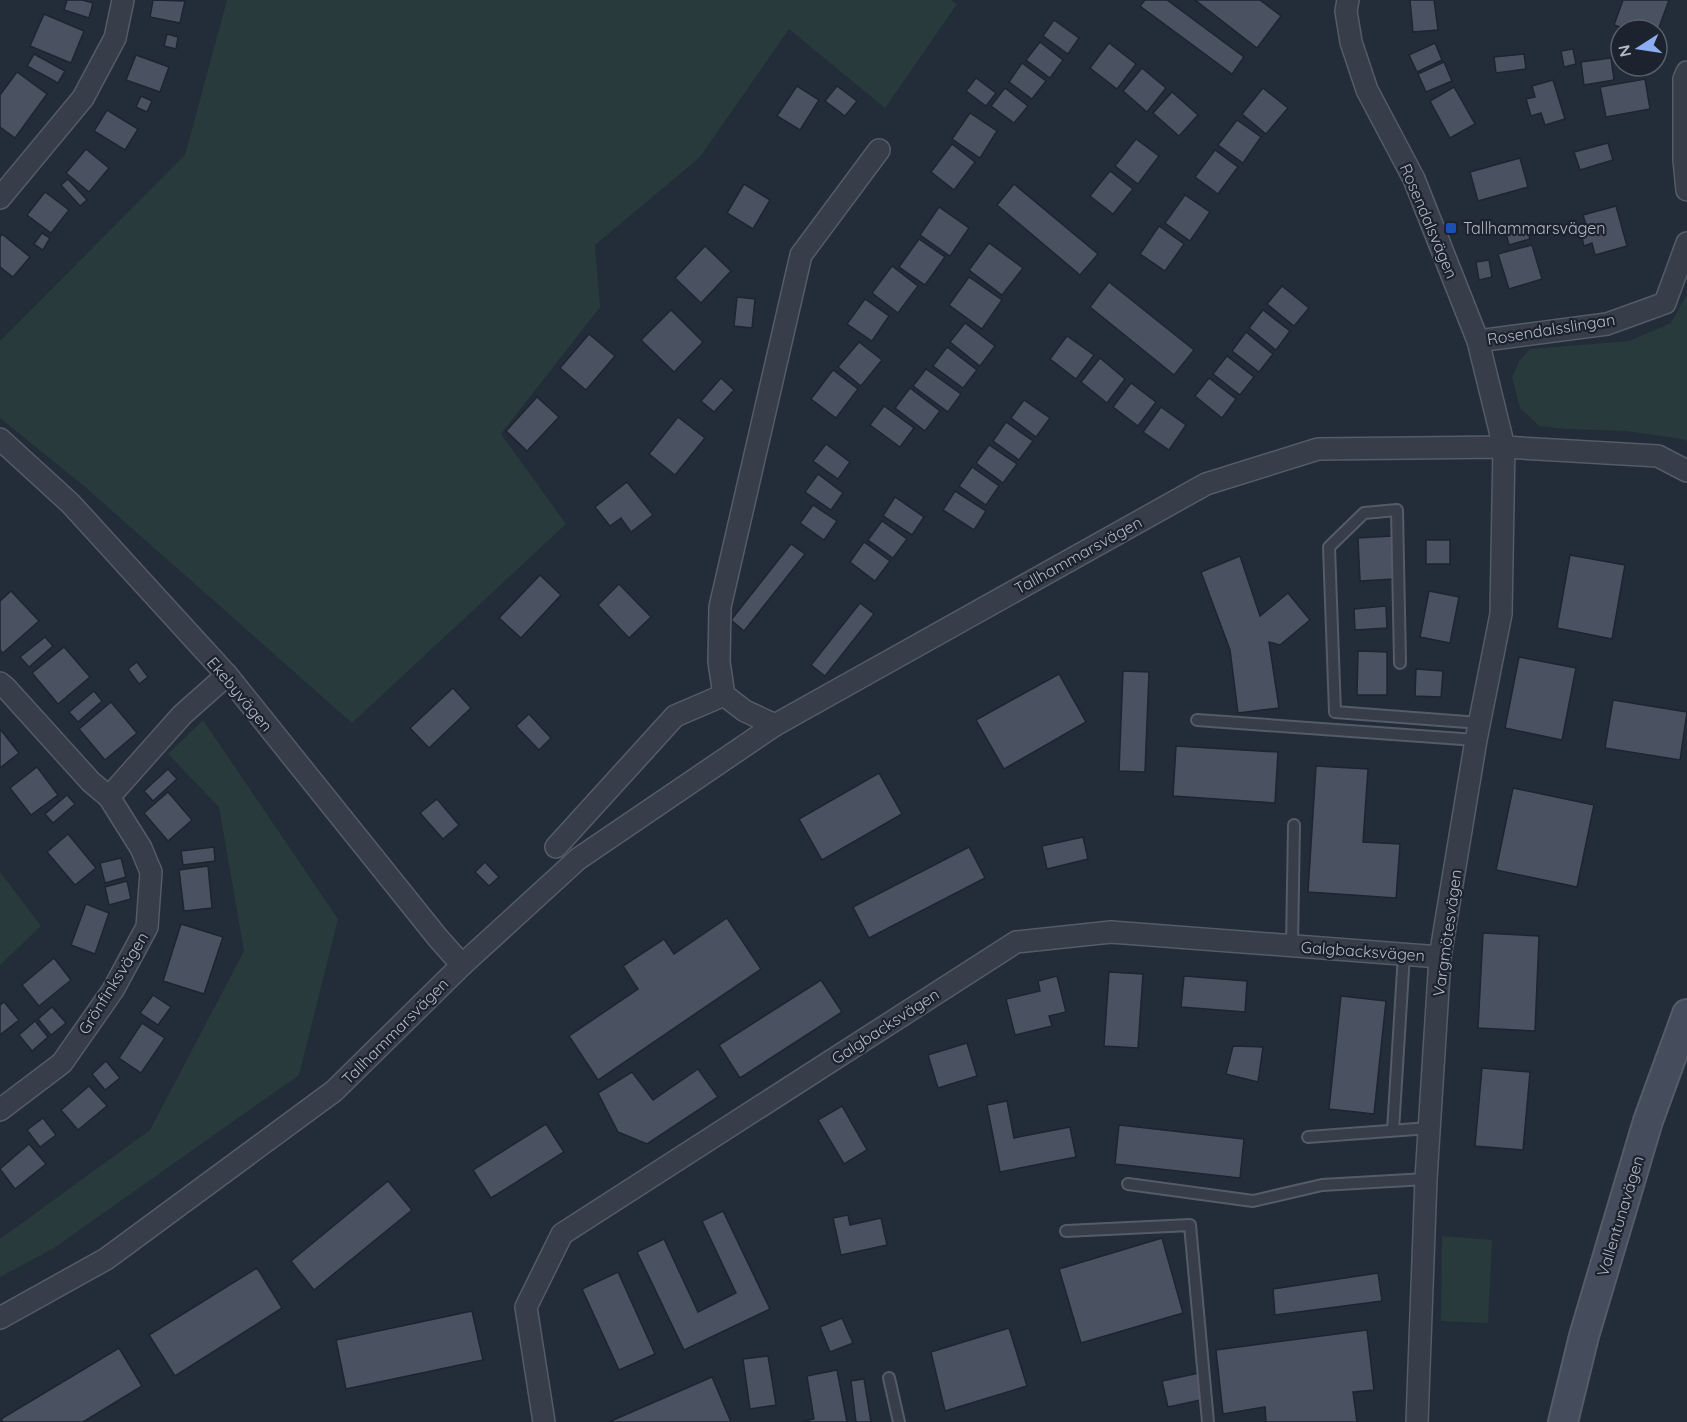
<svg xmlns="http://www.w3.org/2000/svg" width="1687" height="1422" viewBox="0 0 1687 1422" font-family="Quicksand,sans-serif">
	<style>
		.green { fill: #283a3c }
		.building { fill: #4a5261; stroke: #1e2530; stroke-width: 1.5 }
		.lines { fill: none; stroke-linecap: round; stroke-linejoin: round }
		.service-casing { stroke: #555b67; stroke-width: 14 }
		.minor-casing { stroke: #555b67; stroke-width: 24 }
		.secondary-casing { stroke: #555b67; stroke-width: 32 }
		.service { stroke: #373e49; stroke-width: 10 }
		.minor { stroke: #373e49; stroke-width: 21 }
		.secondary { stroke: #454d5c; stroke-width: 28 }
		.transit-dot { fill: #1a4fb4; stroke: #1c232e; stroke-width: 2 }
		.labels { text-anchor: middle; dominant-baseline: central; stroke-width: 4.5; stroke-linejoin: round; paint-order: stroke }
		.street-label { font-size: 16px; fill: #b2b8c5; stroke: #1c232e }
		.poi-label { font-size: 16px; fill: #b2b8c5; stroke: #1c232e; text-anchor: start }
	</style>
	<rect width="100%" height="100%" fill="#232c39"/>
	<g class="green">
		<polygon points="227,0 951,0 957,4 885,108 789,29 700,157 595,245 600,307 501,434 566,524 352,723 84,486 0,418 0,341 185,155"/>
		<polygon points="1687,294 1687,441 1682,439 1626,431 1566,429 1539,426 1520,408 1512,377 1520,360 1530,349 1629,341 1671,323"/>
		<polygon points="203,720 338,919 299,1075 54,1248 0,1277 0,1239 150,1130 244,951 219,807 168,754"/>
		<polygon points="0,872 41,926 0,965"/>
		<polygon points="1442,1236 1492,1240 1488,1323 1441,1321"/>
	</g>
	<g class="building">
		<polygon points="67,0 82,0 93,3 89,18 64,10"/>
		<polygon points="153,0 185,1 180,23 150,17"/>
		<polygon points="1145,0 1167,0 1244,57 1232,74 1140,6"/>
		<polygon points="1195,0 1260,0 1281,16 1257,48"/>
		<polygon points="1410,0 1434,0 1438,30 1413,32"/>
		<polygon points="1623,0 1669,0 1657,33 1657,30 1629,30 1614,25"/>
		<polygon points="44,14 84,31 71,63 30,46"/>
		<polygon points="1054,20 1079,38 1068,54 1043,36"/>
		<polygon points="167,34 178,37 176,49 164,46"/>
		<polygon points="1040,42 1063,60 1050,78 1026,60"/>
		<polygon points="1109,43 1136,64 1117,89 1090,68"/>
		<polygon points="1435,43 1442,60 1417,72 1409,55"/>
		<polygon points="1573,49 1576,64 1564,67 1561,51"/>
		<polygon points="34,54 65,71 58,83 27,66"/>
		<polygon points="1524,54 1526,69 1496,73 1494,57"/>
		<polygon points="136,55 169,67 160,92 126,80"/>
		<polygon points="1611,58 1614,80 1584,85 1581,62"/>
		<polygon points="1444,62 1452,81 1426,92 1418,74"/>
		<polygon points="1022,63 1046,81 1032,99 1009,82"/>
		<polygon points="1142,68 1166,88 1147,112 1123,91"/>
		<polygon points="17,72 47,94 15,138 0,127 0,95"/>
		<polygon points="976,78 996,93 986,106 966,91"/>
		<polygon points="1645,79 1650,109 1606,117 1600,87"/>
		<polygon points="1553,80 1565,119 1545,125 1541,113 1531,116 1526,99 1535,97 1532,86"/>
		<polygon points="797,86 819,100 800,130 777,116"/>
		<polygon points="837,86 857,101 845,116 825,101"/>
		<polygon points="1454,87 1475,124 1450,138 1430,101"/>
		<polygon points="1005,88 1028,106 1014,123 991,106"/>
		<polygon points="1263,88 1288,108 1266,134 1242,114"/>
		<polygon points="1172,92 1198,115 1179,136 1153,113"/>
		<polygon points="141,96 152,101 147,112 136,107"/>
		<polygon points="107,110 138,129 125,150 94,131"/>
		<polygon points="970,113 997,131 980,158 952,139"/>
		<polygon points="1237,120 1261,137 1243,163 1218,145"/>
		<polygon points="1136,139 1159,156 1138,184 1115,166"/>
		<polygon points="1608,143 1613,160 1580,170 1574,152"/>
		<polygon points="952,144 975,162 954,190 931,172"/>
		<polygon points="86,149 109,168 89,192 66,173"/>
		<polygon points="1215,150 1238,167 1218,194 1195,177"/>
		<polygon points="1520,158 1528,187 1478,201 1470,172"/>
		<polygon points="1110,171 1133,189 1113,214 1090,196"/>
		<polygon points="68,179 87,200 80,206 61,185"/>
		<polygon points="744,184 770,200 753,229 727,213"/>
		<polygon points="1014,184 1098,254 1080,275 997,205"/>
		<polygon points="45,192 69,210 51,233 27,215"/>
		<polygon points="1185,195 1210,212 1190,241 1165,223"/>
		<polygon points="1616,206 1627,246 1595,255 1592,243 1584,246 1580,230 1587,228 1583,215"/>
		<polygon points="939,207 969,228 950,256 920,235"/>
		<polygon points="1526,224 1530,239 1509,245 1505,230"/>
		<polygon points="1159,226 1184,244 1165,271 1140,254"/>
		<polygon points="42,233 50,238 43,250 34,244"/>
		<polygon points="2,234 30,257 13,277 0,267 0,237"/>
		<polygon points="919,239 945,257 925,285 899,267"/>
		<polygon points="989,243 1023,268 1002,295 969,270"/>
		<polygon points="1532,245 1542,279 1509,289 1498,254"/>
		<polygon points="705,246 731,271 701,303 675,278"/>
		<polygon points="1489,260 1492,277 1479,280 1476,262"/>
		<polygon points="892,266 918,286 898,313 872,293"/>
		<polygon points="969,277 1002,300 982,329 949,305"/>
		<polygon points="1109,282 1194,350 1174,375 1090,307"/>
		<polygon points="1282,286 1309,308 1294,326 1267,304"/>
		<polygon points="737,297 755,299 752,328 734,326"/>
		<polygon points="865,299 889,316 872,341 847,324"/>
		<polygon points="671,310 703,342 674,372 641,340"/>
		<polygon points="1263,310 1290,331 1276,350 1249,328"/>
		<polygon points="965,323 995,346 980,366 950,342"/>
		<polygon points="1246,332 1273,354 1259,372 1232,351"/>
		<polygon points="589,334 615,356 586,390 560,368"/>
		<polygon points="1067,336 1094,355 1076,379 1050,359"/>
		<polygon points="859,342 882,360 861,386 838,367"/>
		<polygon points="947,347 977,370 963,388 933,366"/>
		<polygon points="1227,356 1254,377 1240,395 1213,374"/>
		<polygon points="1100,358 1125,379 1107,403 1081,382"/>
		<polygon points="926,369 961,394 948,412 913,386"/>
		<polygon points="833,370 858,389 836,418 811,399"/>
		<polygon points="721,378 734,390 714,412 701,401"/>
		<polygon points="1209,378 1236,399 1222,418 1195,396"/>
		<polygon points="1131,383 1156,402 1138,426 1113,407"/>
		<polygon points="910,388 940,411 925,431 895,408"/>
		<polygon points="537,397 559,417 527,451 506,431"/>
		<polygon points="1024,400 1050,418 1036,437 1011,418"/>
		<polygon points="884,406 914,428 900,447 870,425"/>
		<polygon points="1161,407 1186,425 1169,450 1143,432"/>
		<polygon points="678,417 705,438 675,475 649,454"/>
		<polygon points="1006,422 1033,441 1019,460 993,441"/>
		<polygon points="826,444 850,462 838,479 813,461"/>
		<polygon points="989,445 1017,464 1003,483 976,463"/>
		<polygon points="972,467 999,486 986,505 959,486"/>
		<polygon points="818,474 843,493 831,510 805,492"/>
		<polygon points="627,482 653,515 631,532 621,518 610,526 595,507"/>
		<polygon points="955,491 986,511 974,530 943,510"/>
		<polygon points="895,497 924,517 912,535 883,516"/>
		<polygon points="813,505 837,521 824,540 800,523"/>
		<polygon points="882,521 907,539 893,558 868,540"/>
		<polygon points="1392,536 1394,579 1360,581 1358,538"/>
		<rect x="1426" y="540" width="24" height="24"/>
		<polygon points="864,542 890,561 875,581 850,562"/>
		<polygon points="791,544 805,554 744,631 731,620"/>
		<polygon points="1570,555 1625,565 1612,639 1557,628"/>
		<polygon points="1240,556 1260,616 1288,593 1310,620 1280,645 1269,642 1279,708 1238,713 1230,650 1201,572"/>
		<polygon points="540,575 561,595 521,638 499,618"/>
		<polygon points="619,584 651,617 629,638 598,605"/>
		<polygon points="11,591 39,621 3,653 0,650 0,601"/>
		<polygon points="1429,591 1459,597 1450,643 1420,637"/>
		<polygon points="860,603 874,614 825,676 811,665"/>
		<polygon points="1386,606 1387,628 1355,630 1354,609"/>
		<polygon points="45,637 53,646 29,667 20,657"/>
		<polygon points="64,647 90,677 58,704 32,673"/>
		<polygon points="1358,651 1387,652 1387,695 1357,695"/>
		<polygon points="1519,657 1576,668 1562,740 1505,728"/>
		<polygon points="137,662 148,677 139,684 128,669"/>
		<polygon points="1416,669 1443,671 1441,697 1415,696"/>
		<polygon points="1123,671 1149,672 1145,772 1119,771"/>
		<polygon points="1059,674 1086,722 1004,769 976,720"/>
		<polygon points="453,688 471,708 429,748 410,728"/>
		<polygon points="94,691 102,701 78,722 69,712"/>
		<polygon points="1613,700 1687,712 1680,760 1605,748"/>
		<polygon points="111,702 137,733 105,760 79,729"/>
		<polygon points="529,714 551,738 539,750 516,726"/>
		<polygon points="0,729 19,753 0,768"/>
		<polygon points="1176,746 1278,752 1275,803 1173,796"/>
		<polygon points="1316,766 1368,769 1363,842 1400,844 1396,898 1308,892"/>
		<polygon points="37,767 58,795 31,815 10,788"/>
		<polygon points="168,769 177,779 153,801 144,791"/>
		<polygon points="879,773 902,814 822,860 799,819"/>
		<polygon points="1513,788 1594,805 1577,887 1496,870"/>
		<polygon points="168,792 192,820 168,841 144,813"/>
		<polygon points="67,795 75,804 53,823 45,814"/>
		<polygon points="437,799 459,825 443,839 420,813"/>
		<polygon points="68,834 96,868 75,885 47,852"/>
		<polygon points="1083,837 1088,859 1047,869 1042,846"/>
		<polygon points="214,847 215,861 183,865 181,851"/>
		<polygon points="969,847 985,878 869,938 853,907"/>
		<polygon points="121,858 126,877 105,883 100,863"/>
		<polygon points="485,862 499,877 489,886 475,872"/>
		<polygon points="208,866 212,908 184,911 179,870"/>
		<polygon points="127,881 131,899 109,905 105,887"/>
		<polygon points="86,904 109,913 95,954 71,945"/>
		<polygon points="727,918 761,969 598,1080 569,1036 638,989 623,966 664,939 674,954"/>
		<polygon points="181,924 223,937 204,994 163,981"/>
		<polygon points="1483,933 1539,936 1535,1031 1478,1028"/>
		<polygon points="54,958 71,980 39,1006 22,985"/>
		<polygon points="1109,972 1143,974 1138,1048 1104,1046"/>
		<polygon points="1057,976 1066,1012 1049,1016 1052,1026 1015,1035 1006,999 1040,991 1038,981"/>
		<polygon points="1184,976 1247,981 1245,1012 1181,1007"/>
		<polygon points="821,980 842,1012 740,1078 719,1045"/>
		<polygon points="153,995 171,1007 158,1025 140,1013"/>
		<polygon points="1341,996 1386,1001 1374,1114 1329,1109"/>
		<polygon points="4,1002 19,1020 0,1035 0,1005"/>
		<polygon points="52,1007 66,1023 51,1035 38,1019"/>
		<polygon points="35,1021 48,1037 32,1051 19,1035"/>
		<polygon points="142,1023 165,1038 141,1073 119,1058"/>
		<polygon points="967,1043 977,1076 938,1088 928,1055"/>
		<polygon points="1233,1046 1263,1047 1258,1082 1226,1074"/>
		<polygon points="106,1061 120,1078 105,1090 92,1074"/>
		<polygon points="1482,1068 1530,1072 1523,1150 1475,1146"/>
		<polygon points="698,1069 718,1097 647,1144 618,1132 598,1093 632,1072 653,1100"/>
		<polygon points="89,1086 107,1106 78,1130 61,1110"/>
		<polygon points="1007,1101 1014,1138 1070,1127 1076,1157 1000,1172 987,1105"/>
		<polygon points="842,1106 867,1150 844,1164 818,1120"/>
		<polygon points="43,1118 56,1135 40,1147 27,1130"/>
		<polygon points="546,1124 564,1152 491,1198 473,1170"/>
		<polygon points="1119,1125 1244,1139 1240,1178 1115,1164"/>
		<polygon points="29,1144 46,1164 15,1189 0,1169"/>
		<polygon points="388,1181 412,1210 314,1290 291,1261"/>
		<polygon points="723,1211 770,1309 684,1350 637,1252 664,1239 698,1312 736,1293 702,1221"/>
		<polygon points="848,1215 850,1225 881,1218 887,1245 841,1255 833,1218"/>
		<polygon points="1162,1238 1183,1313 1081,1343 1059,1269"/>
		<polygon points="257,1268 282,1308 175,1376 149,1335"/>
		<polygon points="618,1272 655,1354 619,1370 582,1289"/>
		<polygon points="1378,1273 1382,1301 1275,1315 1273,1289"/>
		<polygon points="472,1311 483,1360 346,1389 336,1340"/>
		<polygon points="842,1318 853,1343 830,1352 820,1327"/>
		<polygon points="1009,1328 1027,1386 945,1411 931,1352"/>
		<polygon points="1367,1330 1374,1390 1353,1392 1357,1422 1266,1422 1265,1407 1223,1414 1216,1350"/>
		<polygon points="119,1348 142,1386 83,1422 3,1422 1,1419"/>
		<polygon points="768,1356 776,1405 750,1409 743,1359"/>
		<polygon points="837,1370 847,1422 801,1422 814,1419 807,1376"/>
		<polygon points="1199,1373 1205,1399 1168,1407 1162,1381"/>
		<polygon points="712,1377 731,1422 609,1422"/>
		<polygon points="864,1379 871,1422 856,1422 851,1381"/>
	</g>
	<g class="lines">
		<g class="service-casing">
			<g id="service">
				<polyline points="1400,663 1397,510 1364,513 1329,547 1335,712 1480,723"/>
				<polyline points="1197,720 1476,740"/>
				<polyline points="1292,946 1294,825"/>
				<polyline points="1393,1130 1404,954"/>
				<polyline points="1308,1137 1429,1128"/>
				<polyline points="1128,1184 1253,1201 1322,1185 1426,1179"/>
				<polyline points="1066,1231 1190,1225 1208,1422"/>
				<polyline points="889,1378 899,1422"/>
			</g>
		</g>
		<g class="minor-casing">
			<g id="minor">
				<polyline points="1348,0 1346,11 1351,42 1367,90 1414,179 1478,341 1504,447 1501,614 1476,740 1440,957 1426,1179 1417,1422"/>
				<polyline points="1687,72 1684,79 1684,160 1687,190"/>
				<polyline points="0,198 83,98 115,38 123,0"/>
				<polyline points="1478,341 1607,324 1665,303 1687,243"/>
				<polyline points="0,439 70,503 227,675 438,938 462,965"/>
				<polyline points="0,683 6,688 91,782 109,797"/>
				<polyline points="775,725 745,711 724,695 719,662 720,607 801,255 879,150"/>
				<polyline points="556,847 675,716 724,695"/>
				<polyline points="0,1110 62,1063 113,990 147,927 151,872 141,848 109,797 182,715 227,675"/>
				<polyline points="0,1318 106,1259 334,1091 462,965 578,859 775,725 1206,484 1318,449 1504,447 1658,456 1687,471"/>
				<polyline points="544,1422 526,1307 562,1234 1016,942 1111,932 1440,957"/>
			</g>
		</g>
		<g class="secondary-casing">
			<polyline id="secondary" points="1563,1422 1584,1336 1648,1121 1687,1014"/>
		</g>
		<use href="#service" class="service"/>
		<use href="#minor" class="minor"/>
		<use href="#secondary" class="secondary"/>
	</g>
	<rect class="transit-dot" x="1445" y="222" width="12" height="12" rx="3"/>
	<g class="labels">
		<g class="street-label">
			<text transform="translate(1429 221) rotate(67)">Rosendalsvägen</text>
			<text transform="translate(1551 329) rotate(-9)">Rosendalsslingan</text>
			<text transform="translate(1078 555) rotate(-29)">Tallhammarsvägen</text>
			<text transform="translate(240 694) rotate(50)">Ekebyvägen</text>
			<text transform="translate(1447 933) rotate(-82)">Vargmötesvägen</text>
			<text transform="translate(1363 951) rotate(4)">Galgbacksvägen</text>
			<text transform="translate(113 983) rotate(-58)">Grönfinksvägen</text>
			<text transform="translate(885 1026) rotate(-33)">Galgbacksvägen</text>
			<text transform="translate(395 1031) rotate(-45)">Tallhammarsvägen</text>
			<text transform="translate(1620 1216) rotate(-73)">Vallentunavägen</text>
		</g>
		<g class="poi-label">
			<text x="1463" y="228">Tallhammarsvägen</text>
		</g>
	</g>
	<g transform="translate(1639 48) rotate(258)"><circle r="28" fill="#1c232e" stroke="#585f6a" stroke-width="1.5"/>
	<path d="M0-4.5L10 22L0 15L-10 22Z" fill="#8caef0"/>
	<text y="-9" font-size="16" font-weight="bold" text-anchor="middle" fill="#b2b8c5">N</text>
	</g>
</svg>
